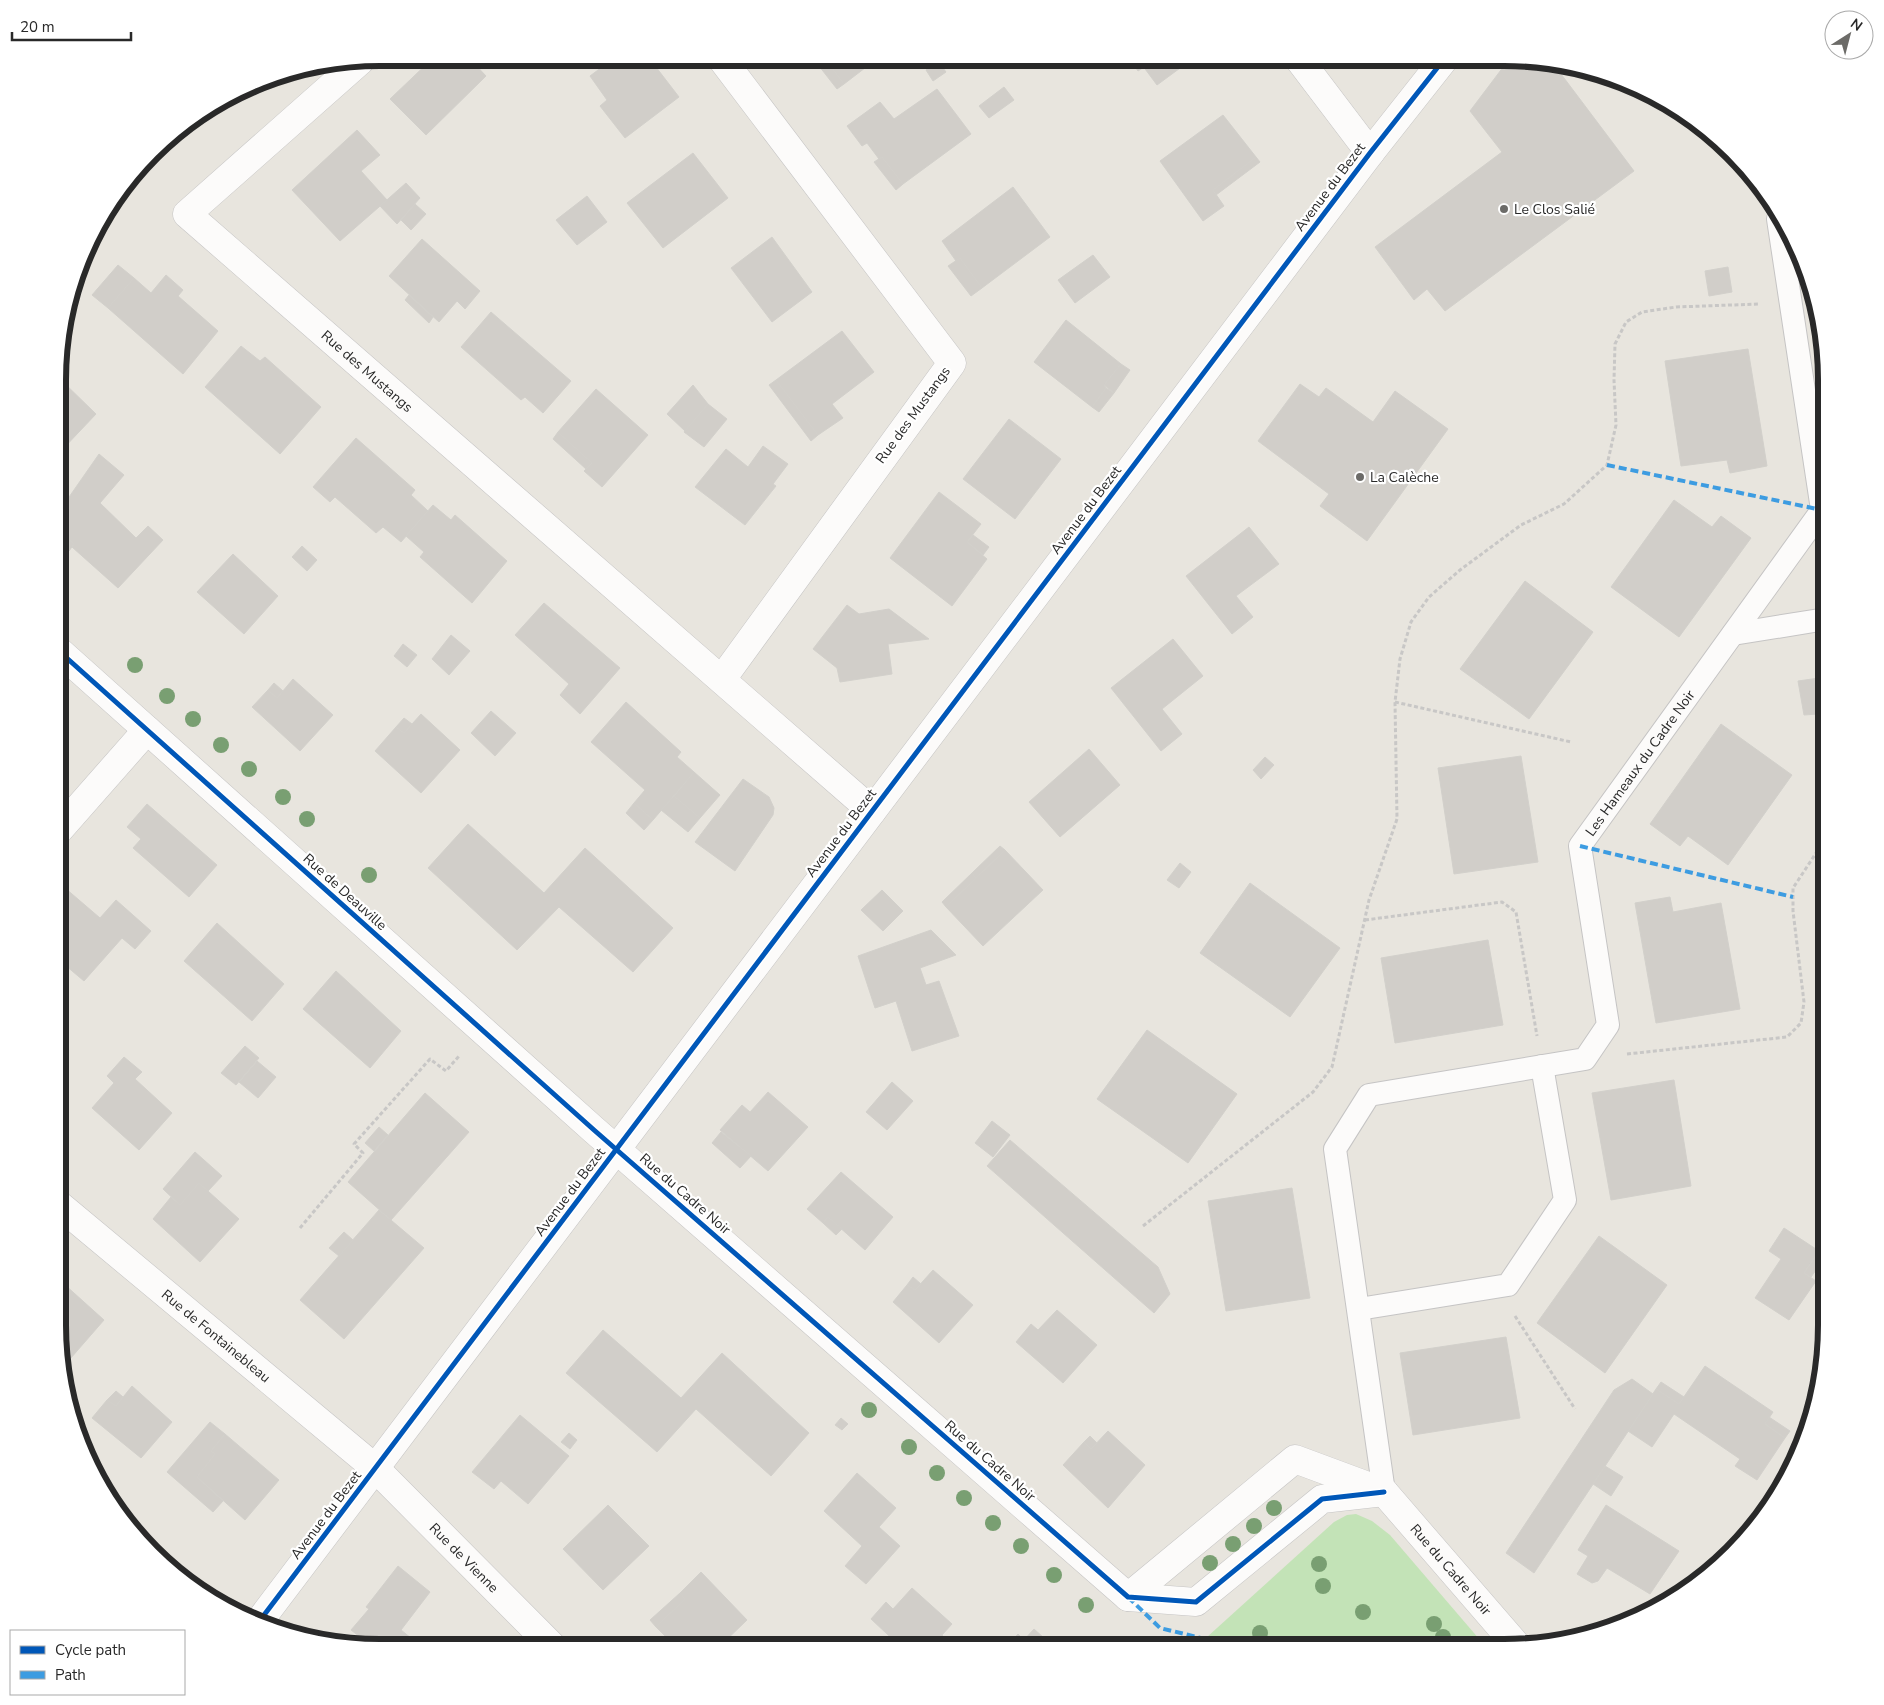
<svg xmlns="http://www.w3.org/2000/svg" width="1884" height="1705" viewBox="0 0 1884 1705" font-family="'Nunito Sans',sans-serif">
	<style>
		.green { fill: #c3e3b7 }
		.building { fill: #d1cec9; stroke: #d2d0cb }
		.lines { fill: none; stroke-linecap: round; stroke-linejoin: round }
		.service-casing { stroke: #c5c4c4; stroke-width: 24 }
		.minor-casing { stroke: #c5c4c4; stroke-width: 29 }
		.tertiary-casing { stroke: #c5c4c4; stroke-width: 29 }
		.path { stroke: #c8c7c6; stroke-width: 3; stroke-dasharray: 4 2.5; stroke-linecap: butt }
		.service { stroke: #fcfbfa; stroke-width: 22 }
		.minor { stroke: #fcfbfa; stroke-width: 28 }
		.tertiary { stroke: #fcfbfa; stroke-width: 28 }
		.quiet { stroke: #3d9ce1; stroke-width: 4; stroke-dasharray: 8 4; stroke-linecap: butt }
		.cycleway-casing { stroke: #fff; stroke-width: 8 }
		.cycleway { stroke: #0057b8; stroke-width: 5 }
		.tree { fill: #799f72 }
		.poi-dot { fill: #6c6b68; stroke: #fff; stroke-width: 2 }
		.labels { text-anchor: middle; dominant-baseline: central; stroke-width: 4.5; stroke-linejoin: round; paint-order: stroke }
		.street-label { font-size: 14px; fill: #292929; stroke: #fff }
		.poi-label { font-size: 14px; fill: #292929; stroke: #fff; text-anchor: start }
		.rim { fill: none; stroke: #292929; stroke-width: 6 }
	</style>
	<rect width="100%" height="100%" fill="#e8e5de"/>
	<polygon class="green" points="1356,1514 1372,1521 1390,1535 1486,1647 1196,1647 1334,1522 1347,1515"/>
	<g class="building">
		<polygon points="433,58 469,58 486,76 426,135 390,99"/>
		<polygon points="614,58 649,58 679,97 625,138 600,106 607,100 590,76"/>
		<polygon points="813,58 830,58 819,66"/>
		<polygon points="830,58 878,58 844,84 826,60"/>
		<polygon points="1129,58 1137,58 1144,67 1138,71"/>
		<polygon points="1137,58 1189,58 1191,60 1157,85"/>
		<polygon points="1510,58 1525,58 1555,66 1634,171 1445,311 1427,289 1414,300 1375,247 1502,152 1470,111"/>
		<polygon points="826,60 844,84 837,89 819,66"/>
		<polygon points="938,61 946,72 933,81 926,70"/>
		<polygon points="1004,87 1014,100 989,118 979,106"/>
		<polygon points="937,89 971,134 903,184 882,157 879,159 867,143 862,146 847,126 880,102 894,119"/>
		<polygon points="1223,115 1256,157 1213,190 1224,206 1203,221 1160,161"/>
		<polygon points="357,130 380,155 361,171 387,200 340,241 292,190"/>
		<polygon points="693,153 728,198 663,248 627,203"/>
		<polygon points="882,157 903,184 896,190 874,162"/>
		<polygon points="1256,157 1260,162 1216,195 1213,190"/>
		<polygon points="406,183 420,198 397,224 380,206"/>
		<polygon points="1013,187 1050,237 982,288 960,258 956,261 942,241"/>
		<polygon points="587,196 607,222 577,245 556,220"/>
		<polygon points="415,204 426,214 411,230 401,220"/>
		<polygon points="772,237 812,292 772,322 731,268"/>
		<polygon points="422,239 480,291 465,309 457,301 439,322 389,276"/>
		<polygon points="1093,255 1110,277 1075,303 1058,280"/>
		<polygon points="960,258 982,288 971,296 948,266"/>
		<polygon points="118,265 134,278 108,308 92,295"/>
		<polygon points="1728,267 1732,292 1709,296 1705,271"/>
		<polygon points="166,275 183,290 178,296 218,331 183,374 108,308 134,278 151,293"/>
		<polygon points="409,295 433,317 429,323 405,300"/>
		<polygon points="491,312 571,381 543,413 525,397 521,400 461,347"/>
		<polygon points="1066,320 1121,364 1104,385 1106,388 1092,407 1034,362"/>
		<polygon points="842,331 874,372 832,404 843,418 818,435 776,380"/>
		<polygon points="241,346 260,361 265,357 321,407 280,454 205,387"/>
		<polygon points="1748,349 1767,466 1730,473 1727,460 1681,466 1665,361"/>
		<polygon points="1121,364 1130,370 1114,393 1104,385"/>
		<polygon points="60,379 96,414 60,452"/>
		<polygon points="776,380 818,435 811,441 769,385"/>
		<polygon points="1300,384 1319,397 1326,388 1373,422 1395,391 1448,429 1367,541 1320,506 1329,494 1258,441"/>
		<polygon points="693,385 708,404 685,431 667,414"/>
		<polygon points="1106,388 1114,393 1099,412 1092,407"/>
		<polygon points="596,389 648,435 602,487 584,471 592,463 558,432"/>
		<polygon points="708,404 727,419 704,447 684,432"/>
		<polygon points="1009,419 1061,459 1015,519 963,479"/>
		<polygon points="558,432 592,463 586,469 553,439"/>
		<polygon points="356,438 415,490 411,495 428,511 401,542 383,527 376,533 335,497 330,502 313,487"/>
		<polygon points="763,446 788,464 773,484 776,486 745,525 695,487 726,449 748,467"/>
		<polygon points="99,454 124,475 100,503 136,538 148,526 163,540 118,588 72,547 74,544 60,532 60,510"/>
		<polygon points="939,492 981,524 967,542 987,559 952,606 890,558"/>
		<polygon points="1674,500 1712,527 1721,516 1751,538 1679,637 1611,587"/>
		<polygon points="433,505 451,520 455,515 507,561 472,603 420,557 424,552 406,536"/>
		<polygon points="1249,527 1279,564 1236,596 1253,617 1232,634 1186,576"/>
		<polygon points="60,532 74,544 69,551 60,544"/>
		<polygon points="973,535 989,547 983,555 967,542"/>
		<polygon points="302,546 317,560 307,571 292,557"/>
		<polygon points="233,554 278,596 244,634 197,592"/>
		<polygon points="1525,581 1593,632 1529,719 1460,669"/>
		<polygon points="544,603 620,668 580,714 560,695 569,684 515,635"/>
		<polygon points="847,605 859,614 889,609 929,639 888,644 892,674 840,682 837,668 813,649"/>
		<polygon points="451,635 470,651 449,675 432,659"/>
		<polygon points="1173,639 1203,676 1162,709 1182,734 1161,751 1111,688"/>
		<polygon points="403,644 417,655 407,667 394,656"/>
		<polygon points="1826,677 1826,762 1824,762 1818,714 1804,715 1798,681"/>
		<polygon points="293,679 333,715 300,751 252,707 268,690 277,698"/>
		<polygon points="274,683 283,691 277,698 268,690"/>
		<polygon points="626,702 681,752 677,757 694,772 653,820 634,803 645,790 591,742"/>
		<polygon points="491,711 516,733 495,756 471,733"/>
		<polygon points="421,714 460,750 421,793 375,751 396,727 404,733"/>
		<polygon points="404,718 412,724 404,733 396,727"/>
		<polygon points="1721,724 1792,775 1728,865 1688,836 1680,846 1650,824"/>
		<polygon points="1089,749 1120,785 1060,837 1029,802"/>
		<polygon points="1521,756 1538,862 1454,874 1438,768"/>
		<polygon points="1265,757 1274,765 1261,779 1253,770"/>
		<polygon points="694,772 720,795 700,818 674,796"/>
		<polygon points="743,779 769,797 774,808 773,815 735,871 695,842"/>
		<polygon points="674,796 700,818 688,832 661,810"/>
		<polygon points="634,803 653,820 644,830 626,813"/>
		<polygon points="147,804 217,865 189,897 133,848 141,839 127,827"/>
		<polygon points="468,824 544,893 585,848 673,928 633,972 559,907 517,950 428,868"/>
		<polygon points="1000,846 1005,850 976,878 972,873"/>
		<polygon points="1005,850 1043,890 983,946 946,907"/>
		<polygon points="1180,863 1191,872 1179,888 1167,880"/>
		<polygon points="972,873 976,878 946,907 942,902"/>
		<polygon points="1250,883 1340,948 1290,1017 1200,953"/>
		<polygon points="65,888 100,918 116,900 151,931 135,949 122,938 84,981 59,960 59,894"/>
		<polygon points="882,890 903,911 883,931 861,910"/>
		<polygon points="1670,897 1673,912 1721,903 1740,1009 1656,1023 1635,903"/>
		<polygon points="217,923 284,984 252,1021 184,961"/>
		<polygon points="931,930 956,955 920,968 926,985 939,981 959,1036 912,1051 896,1001 875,1008 858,956"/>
		<polygon points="1488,940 1503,1025 1395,1043 1381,958"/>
		<polygon points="336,971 401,1031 370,1068 303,1009"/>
		<polygon points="59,1011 66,1017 59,1026"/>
		<polygon points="1147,1030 1237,1094 1188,1163 1097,1099"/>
		<polygon points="245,1046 259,1058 236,1085 221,1073"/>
		<polygon points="124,1057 142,1072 135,1079 172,1113 139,1150 92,1108 114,1083 107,1076"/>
		<polygon points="257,1061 276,1077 258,1098 239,1082"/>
		<polygon points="1674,1080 1691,1186 1611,1200 1592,1093"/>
		<polygon points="892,1082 913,1101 887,1130 866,1112"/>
		<polygon points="768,1092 808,1127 768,1171 720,1130 742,1105 750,1112"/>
		<polygon points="425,1093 469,1132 391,1220 348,1182"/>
		<polygon points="992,1121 1010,1135 993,1157 975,1143"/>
		<polygon points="379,1127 388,1135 374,1151 365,1143"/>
		<polygon points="721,1132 751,1156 740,1168 712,1143"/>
		<polygon points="1010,1140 1158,1267 1170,1294 1154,1313 987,1166"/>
		<polygon points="195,1152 222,1176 208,1191 199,1183 180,1205 163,1189"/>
		<polygon points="841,1172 893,1217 865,1250 828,1217 823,1223 807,1209"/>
		<polygon points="199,1183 239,1219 200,1262 153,1219 171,1197 180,1205"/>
		<polygon points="1292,1188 1310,1298 1226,1311 1208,1201"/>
		<polygon points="379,1210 424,1248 344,1339 300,1300"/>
		<polygon points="828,1217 842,1229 836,1235 823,1223"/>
		<polygon points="1784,1228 1819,1251 1804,1273 1816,1281 1789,1320 1755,1298 1781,1259 1769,1251"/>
		<polygon points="344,1232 353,1240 339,1256 329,1248"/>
		<polygon points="1599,1236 1667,1285 1605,1373 1537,1323"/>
		<polygon points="1819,1251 1826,1256 1811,1277 1804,1273"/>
		<polygon points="933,1270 973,1305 939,1343 893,1302 907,1285 915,1290"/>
		<polygon points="913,1277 921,1284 915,1290 907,1285"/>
		<polygon points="64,1284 104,1320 70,1359 59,1348 58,1345 58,1290"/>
		<polygon points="1057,1310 1097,1345 1063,1383 1016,1342 1031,1324 1038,1330"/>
		<polygon points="603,1330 681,1398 722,1353 809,1433 771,1476 696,1409 657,1452 566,1373"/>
		<polygon points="1506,1337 1520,1418 1413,1435 1400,1353"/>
		<polygon points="1705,1366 1773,1412 1765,1424 1785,1438 1757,1480 1735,1466 1740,1459 1674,1414 1652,1447 1628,1431 1656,1389 1679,1404"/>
		<polygon points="1632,1379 1653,1394 1534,1573 1506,1553 1614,1390"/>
		<polygon points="1661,1382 1684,1397 1679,1404 1656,1389"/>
		<polygon points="132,1386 172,1422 141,1458 92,1418 107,1400 116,1406"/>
		<polygon points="116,1391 123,1397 116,1406 107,1400"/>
		<polygon points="520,1415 569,1456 528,1504 501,1481 494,1489 472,1472"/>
		<polygon points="1769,1417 1790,1431 1785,1438 1765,1424"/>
		<polygon points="841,1418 848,1424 842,1430 835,1425"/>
		<polygon points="210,1422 225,1434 211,1451 215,1454 197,1477 223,1501 213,1512 167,1472"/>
		<polygon points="1108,1431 1145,1465 1108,1508 1063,1465 1084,1442 1091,1449"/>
		<polygon points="569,1433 577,1440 570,1449 561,1442"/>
		<polygon points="225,1434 279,1480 245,1520 197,1477 215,1454 211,1451"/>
		<polygon points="1090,1436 1097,1443 1091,1449 1084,1442"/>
		<polygon points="1605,1466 1623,1477 1611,1496 1593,1484"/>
		<polygon points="857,1473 896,1508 879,1527 900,1546 866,1584 845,1566 862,1546 824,1511"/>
		<polygon points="608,1505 649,1546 603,1590 563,1549"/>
		<polygon points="1606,1505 1679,1551 1650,1594 1607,1568 1598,1581 1592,1583 1577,1574 1588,1556 1578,1550"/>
		<polygon points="133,1530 188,1576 184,1581 138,1538"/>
		<polygon points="398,1566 430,1592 401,1630 422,1647 380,1647 372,1646 351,1630 369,1609 366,1607"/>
		<polygon points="701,1572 747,1620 719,1647 692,1647 686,1640 676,1647 656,1627 685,1599 680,1593"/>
		<polygon points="912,1588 952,1624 942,1635 954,1647 901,1647 871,1619 886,1602 893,1609"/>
		<polygon points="680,1593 685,1599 656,1627 650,1620"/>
		<polygon points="1034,1629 1054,1647 1006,1647 1018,1634 1024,1640"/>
		<polygon points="686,1640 692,1647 678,1647"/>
	</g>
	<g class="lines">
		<g class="service-casing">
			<g id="service">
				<polyline points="1778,219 1826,536"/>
				<polyline points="1733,634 1826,619"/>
				<polyline points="1359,1309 1508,1285 1565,1200 1542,1066"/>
				<path id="s1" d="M 1384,1492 L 1335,1149 L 1369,1095 L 1585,1059 L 1608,1025 L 1580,846 L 1822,510"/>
			</g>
		</g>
		<g class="minor-casing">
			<g id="minor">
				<polyline points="721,58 952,363 722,679"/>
				<polyline points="1298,58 1370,153"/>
				<path id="s2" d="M 360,61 L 187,214 L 872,811"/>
				<polyline points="60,652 594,1130 1128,1597 1196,1602 1322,1499 1384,1492"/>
				<polyline points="59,830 147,730"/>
				<path id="s3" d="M 58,1204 L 375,1468 L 553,1647"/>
				<path id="s4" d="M 1128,1597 L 1295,1459 L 1384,1492 L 1518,1647"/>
			</g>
		</g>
		<g class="tertiary-casing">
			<polyline id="tertiary" points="258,1623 1370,153 1445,58"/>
		</g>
		<g class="path">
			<polyline points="1395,702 1571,742"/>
			<polyline points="1365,920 1502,902 1516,912 1537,1036"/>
			<polyline points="1627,1054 1787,1037 1801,1023 1804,1002 1793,911 1793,888 1826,838"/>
			<polyline points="1143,1226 1313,1092 1332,1067 1369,900 1397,819 1395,702 1400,659 1411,622 1429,597 1460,570 1521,525 1564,504 1607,465 1616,425 1614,380 1615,344 1626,322 1642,312 1676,307 1759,304"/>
			<polyline points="300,1228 363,1153 354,1144 430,1059 446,1071 459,1056"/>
			<polyline points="1515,1316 1575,1409"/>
		</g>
		<use href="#service" class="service"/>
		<use href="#minor" class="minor"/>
		<use href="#tertiary" class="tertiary"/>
		<g class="quiet">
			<polyline points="1607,465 1822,510"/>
			<polyline points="1580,846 1793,897"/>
			<polyline points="1128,1597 1160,1628 1205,1639 1213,1647"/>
		</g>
		<g class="cycleway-casing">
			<g id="cycleway">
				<polyline points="60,652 594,1130 1128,1597 1196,1602 1322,1499 1384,1492"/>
				<polyline points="258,1623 1370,153 1445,58"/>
			</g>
		</g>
		<use href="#cycleway" class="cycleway"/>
	</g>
	<g class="tree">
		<circle cx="135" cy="665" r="8"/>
		<circle cx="167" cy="696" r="8"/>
		<circle cx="193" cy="719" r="8"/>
		<circle cx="221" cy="745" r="8"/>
		<circle cx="249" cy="769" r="8"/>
		<circle cx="283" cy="797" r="8"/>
		<circle cx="307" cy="819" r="8"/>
		<circle cx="369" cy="875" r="8"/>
		<circle cx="869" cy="1410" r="8"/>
		<circle cx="909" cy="1447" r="8"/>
		<circle cx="937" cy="1473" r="8"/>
		<circle cx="964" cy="1498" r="8"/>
		<circle cx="1274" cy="1508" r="8"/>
		<circle cx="993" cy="1523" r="8"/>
		<circle cx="1254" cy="1526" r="8"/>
		<circle cx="1233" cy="1544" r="8"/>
		<circle cx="1021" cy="1546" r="8"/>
		<circle cx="1210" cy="1563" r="8"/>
		<circle cx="1319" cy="1564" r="8"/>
		<circle cx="1054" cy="1575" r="8"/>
		<circle cx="1323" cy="1586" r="8"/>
		<circle cx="1086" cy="1605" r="8"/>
		<circle cx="1363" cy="1612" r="8"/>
		<circle cx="1434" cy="1624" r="8"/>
		<circle cx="1260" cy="1633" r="8"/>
		<circle cx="1443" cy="1637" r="8"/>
	</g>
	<g class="poi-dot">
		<circle cx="1504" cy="209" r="5"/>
		<circle cx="1360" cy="477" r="5"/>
	</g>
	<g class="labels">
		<g class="street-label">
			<text transform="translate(1330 187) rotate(-53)">Avenue du Bezet</text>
			<text stroke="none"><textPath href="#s2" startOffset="470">Rue des Mustangs</textPath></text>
			<text transform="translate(913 415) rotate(-54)">Rue des Mustangs</text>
			<text transform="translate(1086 510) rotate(-53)">Avenue du Bezet</text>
			<text stroke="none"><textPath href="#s1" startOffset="954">Les Hameaux du Cadre Noir</textPath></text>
			<text transform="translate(841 833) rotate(-53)">Avenue du Bezet</text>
			<text transform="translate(345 892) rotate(42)">Rue de Deauville</text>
			<text transform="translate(570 1192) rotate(-53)">Avenue du Bezet</text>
			<text transform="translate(685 1194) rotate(41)">Rue du Cadre Noir</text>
			<text stroke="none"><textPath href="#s3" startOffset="206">Rue de Fontainebleau</textPath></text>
			<text transform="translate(990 1461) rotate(41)">Rue du Cadre Noir</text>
			<text transform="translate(326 1515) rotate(-53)">Avenue du Bezet</text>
			<text stroke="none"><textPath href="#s3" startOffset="539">Rue de Vienne</textPath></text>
			<text stroke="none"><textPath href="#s4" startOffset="414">Rue du Cadre Noir</textPath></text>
		</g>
		<g class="poi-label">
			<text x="1514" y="209">Le Clos Salié</text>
			<text x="1370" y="477">La Calèche</text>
		</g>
	</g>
	<path d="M0 0H1884V1705H0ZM380 66H1504A314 314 0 0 1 1818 380V1325A314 314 0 0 1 1504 1639H380A314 314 0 0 1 66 1325V380A314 314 0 0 1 380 66Z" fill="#fff" fill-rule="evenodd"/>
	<path class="rim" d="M380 66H1504A314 314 0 0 1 1818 380V1325A314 314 0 0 1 1504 1639H380A314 314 0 0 1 66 1325V380A314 314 0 0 1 380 66Z"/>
	<rect x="10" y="1630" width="175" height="65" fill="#ffffff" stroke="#a9a9a9"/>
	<rect x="20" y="1646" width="25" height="8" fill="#0057b8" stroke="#a9a9a9"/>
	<text x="55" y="1655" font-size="15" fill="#292929">Cycle path</text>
	<rect x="20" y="1671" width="25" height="8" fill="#3d9ce1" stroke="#a9a9a9"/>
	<text x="55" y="1680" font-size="15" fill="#292929">Path</text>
	<g transform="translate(1849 35) rotate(36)"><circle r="24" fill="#ffffff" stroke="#a9a9a9"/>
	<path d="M0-4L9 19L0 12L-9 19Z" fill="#6c6b68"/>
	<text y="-8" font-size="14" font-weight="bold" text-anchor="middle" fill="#292929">N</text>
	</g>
	<path d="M12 32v8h119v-8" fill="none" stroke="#292929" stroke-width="2.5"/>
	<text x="20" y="32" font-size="15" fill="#292929" stroke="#ffffff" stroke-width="4" paint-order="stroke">20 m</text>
</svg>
